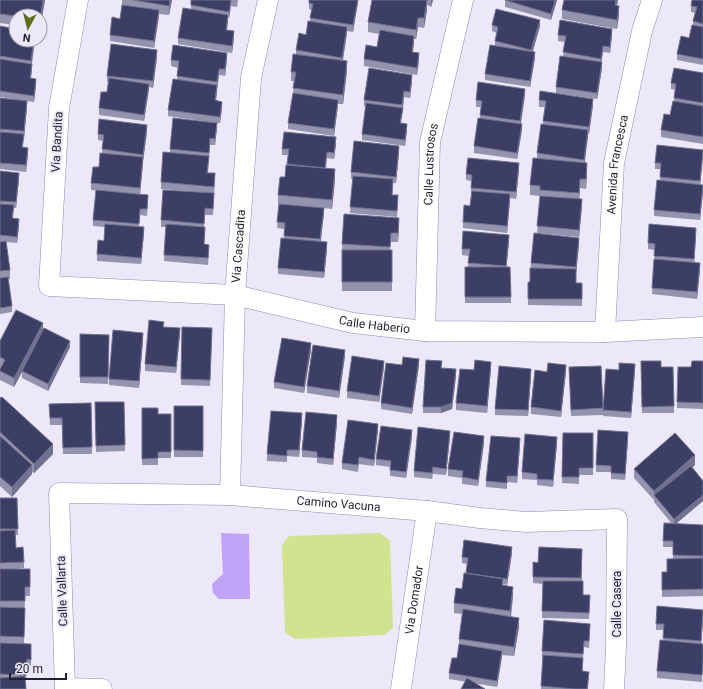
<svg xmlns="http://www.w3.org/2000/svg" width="703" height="689" viewBox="0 0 703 689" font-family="Roboto,sans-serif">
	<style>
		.green { fill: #d1e38e }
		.water { fill: #bfa3f9 }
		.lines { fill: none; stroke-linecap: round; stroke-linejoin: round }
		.minor-casing { stroke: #9488b0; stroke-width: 21 }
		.minor { stroke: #fff; stroke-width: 20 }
		.wall { fill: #9493ae }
		.shaded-wall { fill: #717190 }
		.building { fill: #3c3f63; stroke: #717190 }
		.labels { text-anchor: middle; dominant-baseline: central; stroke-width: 4; stroke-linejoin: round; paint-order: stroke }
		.street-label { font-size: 12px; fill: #241f2e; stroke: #ece7f9 }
	</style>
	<rect width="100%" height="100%" fill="#ece7f9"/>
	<polygon class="green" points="380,533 390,541 393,628 384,635 295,639 285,632 282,545 289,536"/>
	<polygon class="water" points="221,533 249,534 250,599 219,599 213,593 212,584 223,574"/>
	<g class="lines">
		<g class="minor-casing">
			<g id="minor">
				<path id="s1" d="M 78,0 L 59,108 L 49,286 L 235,295 L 353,323 L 425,331 L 605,332 L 703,327"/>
				<path id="s2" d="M 425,331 L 430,142 L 463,0"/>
				<path id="s3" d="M 605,332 L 614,163 L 642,31 L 652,0"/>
				<path id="s4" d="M 230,495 L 235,295 L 251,78 L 268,0"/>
				<polyline points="65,688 102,689"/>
				<path id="s5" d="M 65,689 L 59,493 L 230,495 L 427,511 L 480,518 L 526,522 L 617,519 L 616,647 L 614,689"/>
				<path id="s6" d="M 401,689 L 427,511"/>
			</g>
		</g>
		<use href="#minor" class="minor"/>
	</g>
	<g class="wall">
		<polygon points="0,0 45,0 40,29 40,16 16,16 16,25 0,23"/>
		<polygon points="122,0 172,0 169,15 159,14 154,48 110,41 110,35 120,19 122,5"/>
		<polygon points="191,0 238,0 237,7 231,6 229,18 228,18 227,30 234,38 232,53 178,44 178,38 191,9"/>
		<polygon points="358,0 353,32 347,31 343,61 347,71 343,104 338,104 334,136 288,129 288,123 293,93 294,81 291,81 291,72 296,55 296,50 306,35 310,21 312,10 309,9 309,3"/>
		<polygon points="372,0 433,0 431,7 427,5 427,10 424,28 418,27 416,39 414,39 413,52 419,60 417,75 364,66 364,59 377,47 379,34 368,32 368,22"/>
		<polygon points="505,0 557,0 551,20 505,7"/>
		<polygon points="618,0 617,5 619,15 617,29 562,19 562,10"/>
		<polygon points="703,0 703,65 677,60 677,54 689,38 693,25 693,21 695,13 691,12 691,6"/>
		<polygon points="492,25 540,26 533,51 535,58 530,87 485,80 485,74 495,45 495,41 497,33 492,31"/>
		<polygon points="0,26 16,40 35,40 32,64 32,70 31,78 36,85 34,102 27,101 27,107 23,147 28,154 26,172 0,169 0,98 20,100 0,97"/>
		<polygon points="558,35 612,35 610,53 603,52 601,62 602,68 597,99 556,93 556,87 563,56 565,42 558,41"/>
		<polygon points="157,57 153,88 149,87 144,121 99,115 99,108 107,92 108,82 107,82 107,76"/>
		<polygon points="227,59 225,76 219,75 216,101 222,108 220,123 217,123 215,145 210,145 209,158 208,173 215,180 213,215 205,215 204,227 205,233 204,244 209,251 208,265 164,261 166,227 161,227 161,220 210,193 161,189 161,182 170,152 170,149 216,123 168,116 168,110 177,80 178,68 171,66 171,60"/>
		<polygon points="703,73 703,144 661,137 661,130 670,115 674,101 675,90 671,89 671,83"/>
		<polygon points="412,81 410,98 404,97 403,110 401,123 407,130 405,146 362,140 362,134 366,106 364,106 364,100"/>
		<polygon points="525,95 521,124 522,130 517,159 474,153 474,146 480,118 481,107 476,107 476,100"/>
		<polygon points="539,100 593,105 589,134 588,134 585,162 587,172 586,189 580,188 579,199 582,206 579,237 537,233 540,199 540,196 530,195 530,185 537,158 537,153 543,124 545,107 539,107"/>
		<polygon points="147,132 143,161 140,194 91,190 91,183 99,167 102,153 103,141 98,140 98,134"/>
		<polygon points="336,144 334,159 327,158 326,168 335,179 332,209 324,208 321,242 327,249 324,278 278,274 278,268 284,239 284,229 277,228 279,204 278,204 278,195 285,177 288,155 282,155 282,149"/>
		<polygon points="399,152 396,183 393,183 392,195 398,201 397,217 350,213 353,179 351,179 351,172"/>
		<polygon points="703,156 700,185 703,191 700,220 654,216 654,210 660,181 661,169 655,169 655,163"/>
		<polygon points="519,169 516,199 510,198 507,233 463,228 463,222 470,206 471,194 471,181 466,180 466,174"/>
		<polygon points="0,171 19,179 16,208 14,208 13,219 19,226 17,243 6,242 10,270 10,279 8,279 12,306 12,312 0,314"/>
		<polygon points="148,202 147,216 140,215 139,226 144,233 141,264 97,261 97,254 104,241 105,227 93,226 93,220"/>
		<polygon points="344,214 399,227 398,242 391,242 390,250 392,250 392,291 342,291 342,250"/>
		<polygon points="696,235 694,263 700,269 697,299 652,294 655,250 648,249 648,243"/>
		<polygon points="509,241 506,267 510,267 511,303 465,303 465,267 468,267 469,256 462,255 462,249"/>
		<polygon points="579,244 576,274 576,283 582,283 582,306 528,305 528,282 530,282 531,263"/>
		<polygon points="182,327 212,328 210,386 181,385"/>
		<polygon points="43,331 70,347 48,391 22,378 22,372 14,387 0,380 0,369 1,367 0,367 0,341"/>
		<polygon points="80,334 109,335 108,384 80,383"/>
		<polygon points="180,334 176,373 145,371 145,364"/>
		<polygon points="143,339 139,388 109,385 109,379"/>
		<polygon points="311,350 304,393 274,388 274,382"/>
		<polygon points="345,356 339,398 307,393 307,386"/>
		<polygon points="641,361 661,367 673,367 674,413 642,413"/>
		<polygon points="703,361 703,409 677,408 677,402 691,367"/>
		<polygon points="402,365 419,365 412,414 381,409 381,403"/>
		<polygon points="384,367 379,402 347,398 347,391"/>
		<polygon points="569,367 603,408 603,415 571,416"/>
		<polygon points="442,368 456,376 452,409 441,413 423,413 423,407"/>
		<polygon points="491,368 487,413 456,410 456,403 474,370"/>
		<polygon points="619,370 635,370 631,418 603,416 603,410"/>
		<polygon points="566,371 561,417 531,414 531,407 547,372"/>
		<polygon points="531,375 528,416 495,415 495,409"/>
		<polygon points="0,398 53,454 34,473 32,472 32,474 12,497 0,486"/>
		<polygon points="95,402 124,402 125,451 96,452"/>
		<polygon points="91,403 92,454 63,454 62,425 50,425 49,404"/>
		<rect x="174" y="406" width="29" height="51"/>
		<polygon points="142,408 158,414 171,414 171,458 158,458 158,465 142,465"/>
		<polygon points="302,420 299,457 287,456 287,462 267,461 267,454"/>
		<polygon points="337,422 333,465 317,463 317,458 302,457 302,450"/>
		<polygon points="378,430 374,466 359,464 358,472 342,469 342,463"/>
		<polygon points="563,433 593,433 593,475 579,475 579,484 562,483"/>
		<polygon points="412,437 406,478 390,476 390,467 376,465 376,459"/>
		<polygon points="450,437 446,475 433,474 432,479 414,477 414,471"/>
		<polygon points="628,438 625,480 611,479 611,472 596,472 596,465"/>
		<polygon points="484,443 478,486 462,484 462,478 448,476 448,469"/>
		<polygon points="557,443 553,487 537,485 537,480 522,479 522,472"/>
		<polygon points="520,445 517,483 507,482 507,489 486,487 486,481"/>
		<polygon points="695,465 692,467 703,481 703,501 676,524 703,525 703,596 662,597 662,572 667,572 673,559 673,547 663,547 664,523 672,524 654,502 654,499 654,500 634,478 634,469"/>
		<polygon points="0,498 17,498 18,535 16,535 16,548 24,562 24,568 17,569 30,569 30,596 25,596 24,643 31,650 31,666 27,666 26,681 0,689"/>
		<polygon points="582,549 582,581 583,595 590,595 589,619 542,618 543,584 533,583 533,562 538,563"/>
		<polygon points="512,553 507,585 503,584 503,586 513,596 511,617 519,627 514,656 502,655 497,687 449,679 449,673 457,658 459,647 459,639 462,614 454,613 454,603 462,589 466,574 467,564 462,563 462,557"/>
		<polygon points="703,610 703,619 701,644 703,644 702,682 657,678 657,671 663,641 664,630 656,630 656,624"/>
		<polygon points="590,630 589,648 584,647 583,658 583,672 589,678 588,689 541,689 543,657 542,657 542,651"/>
	</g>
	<g class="shaded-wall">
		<polygon points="43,0 45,0 40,29 40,20"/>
		<polygon points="170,0 172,0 169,15 169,6"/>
		<polygon points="231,0 231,6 229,18 229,12"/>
		<polygon points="358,0 358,2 353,32 353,25"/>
		<polygon points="427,0 427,10 424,28 424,18"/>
		<polygon points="431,0 433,0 431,7"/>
		<polygon points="555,0 557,0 551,20 551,14"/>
		<polygon points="616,0 618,0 615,14 615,5"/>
		<polygon points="619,6 619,15 617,29 617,20"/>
		<polygon points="159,10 159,17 154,48 154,41"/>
		<polygon points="228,15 228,21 226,36 226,30"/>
		<polygon points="418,18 418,27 416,39 416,30"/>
		<polygon points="540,20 540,26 531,57 531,50"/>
		<polygon points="347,27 347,34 342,64 342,58"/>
		<polygon points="612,29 612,35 610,53 610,47"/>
		<polygon points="234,31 234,38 232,53 232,46"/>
		<polygon points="414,36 414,43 412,58 412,52"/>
		<polygon points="34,40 35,40 31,67 31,61"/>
		<polygon points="603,46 603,52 601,65 601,59"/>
		<polygon points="157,50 157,57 153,88 153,81"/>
		<polygon points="535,52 535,58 530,87 530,81"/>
		<polygon points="227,53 227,59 225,76 225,69"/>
		<polygon points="419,53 419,60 417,75 417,68"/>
		<polygon points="347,61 347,71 343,104 343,95"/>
		<polygon points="602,62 602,68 597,99 597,93"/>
		<polygon points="32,64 32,70 30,84 30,78"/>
		<polygon points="219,69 219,75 217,88 217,82"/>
		<polygon points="412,75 412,81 410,98 410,92"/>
		<polygon points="36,79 36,85 34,102 34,96"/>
		<polygon points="149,84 149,90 144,121 144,115"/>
		<polygon points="217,85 217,92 215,107 215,100"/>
		<polygon points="525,89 525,95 520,127 520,121"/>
		<polygon points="404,91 404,97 400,130 400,123"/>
		<polygon points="593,99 593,105 589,134 589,127"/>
		<polygon points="338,100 338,106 334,136 334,129"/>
		<polygon points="27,101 27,107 24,138 24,131"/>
		<polygon points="222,102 222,108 220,123 220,117"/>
		<polygon points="217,123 217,129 215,145 215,139"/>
		<polygon points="407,124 407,130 405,146 405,140"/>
		<polygon points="522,124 522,130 517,159 517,153"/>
		<polygon points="147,125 147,132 143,161 143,155"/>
		<polygon points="588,130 588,137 584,166 584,160"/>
		<polygon points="336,137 336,144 334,159 334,153"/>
		<polygon points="399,146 399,152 396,183 396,177"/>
		<polygon points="28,148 28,154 26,172 26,165"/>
		<polygon points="703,150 703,156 700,187 700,181"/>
		<polygon points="143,157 143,163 140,194 140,188"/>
		<polygon points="519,163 519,169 516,199 516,192"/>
		<polygon points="587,163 587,172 586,189 586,179"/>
		<polygon points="335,169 335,179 332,209 332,200"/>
		<polygon points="19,173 19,179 16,208 16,202"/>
		<polygon points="580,179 580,188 579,203 579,193"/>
		<polygon points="703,185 703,191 700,220 700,214"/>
		<polygon points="510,194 510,201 507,233 507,226"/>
		<polygon points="582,199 582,206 579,237 579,230"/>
		<polygon points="324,208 324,214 320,245 320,239"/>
		<polygon points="399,218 399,227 398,242 398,233"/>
		<polygon points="19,219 19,226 17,243 17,237"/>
		<polygon points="144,227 144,233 141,264 141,258"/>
		<polygon points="696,228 696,235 694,266 694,259"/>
		<polygon points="509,235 509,241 506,272 506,266"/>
		<polygon points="579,238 579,244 576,274 576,267"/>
		<polygon points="327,242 327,249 324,278 324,272"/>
		<polygon points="700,263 700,269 697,299 697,292"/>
		<polygon points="43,323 43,333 14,387 14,378"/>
		<polygon points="180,328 180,334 176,373 176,367"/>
		<polygon points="143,333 143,339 139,388 139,381"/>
		<polygon points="70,341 70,347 48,391 48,384"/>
		<polygon points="311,343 311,350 304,393 304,387"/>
		<polygon points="345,350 345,356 339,398 339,391"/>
		<polygon points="419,359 419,365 412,414 412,408"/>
		<polygon points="384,361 384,367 379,402 379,396"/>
		<polygon points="491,362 491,368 487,413 487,406"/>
		<polygon points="635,364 635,370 631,418 631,412"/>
		<polygon points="566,365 566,371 561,417 561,411"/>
		<polygon points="456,369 456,376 452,409 441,413 441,407"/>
		<polygon points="531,369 531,375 528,416 528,410"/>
		<polygon points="302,413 302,420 299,457 299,450"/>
		<polygon points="337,415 337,422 333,465 333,459"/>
		<polygon points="378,424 378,430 374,466 374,460"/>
		<polygon points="412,430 412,437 406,478 406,472"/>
		<polygon points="450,431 450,437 446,475 446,469"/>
		<polygon points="628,432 628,438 625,480 625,474"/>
		<polygon points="484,436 484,443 478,486 478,480"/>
		<polygon points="557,437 557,443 553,487 553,480"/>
		<polygon points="520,438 520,445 517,483 517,476"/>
		<polygon points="53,444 53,454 34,473 34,464"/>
		<polygon points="695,455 695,465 656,498 654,495 654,500 654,491"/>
		<polygon points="32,465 32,474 12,497 12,487"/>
		<polygon points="703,495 703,501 674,525 674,519"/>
		<polygon points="512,547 512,553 507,585 507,579"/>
		<polygon points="513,587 513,596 510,621 510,611"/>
		<polygon points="703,613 703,619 701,647 701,641"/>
		<polygon points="519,618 519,627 514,656 514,647"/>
		<polygon points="502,651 502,657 497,687 497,681"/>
	</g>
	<g class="building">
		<polygon points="0,0 43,0 40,20 40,16 16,16 0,14"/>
		<polygon points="133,0 170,0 169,6"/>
		<polygon points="191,0 231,0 229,12 191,5"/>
		<polygon points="309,0 358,0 353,25 310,18 313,4 309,3"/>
		<polygon points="372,0 427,0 424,18 418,18 416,30 368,22"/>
		<polygon points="505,0 555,0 551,14"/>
		<polygon points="564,0 616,0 615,5 619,6 617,20 562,10"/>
		<polygon points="692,0 703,0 703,24 693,21 697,7 691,6"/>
		<polygon points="122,5 159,10 154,41 110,35 112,17 120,19"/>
		<polygon points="183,8 228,15 226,30 234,31 232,46 178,38"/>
		<polygon points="496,9 540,20 531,50 495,41 498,27 492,25"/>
		<polygon points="560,20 612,29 610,47 603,46 601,59 563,52 566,36 558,35"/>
		<polygon points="308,21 347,27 342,58 296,50 299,33 306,35"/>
		<polygon points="692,25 703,27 703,59 677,54 681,36 689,38"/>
		<polygon points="0,26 16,29 16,40 34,40 31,61 0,56"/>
		<polygon points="380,30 414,36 412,52 419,53 417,68 364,59 366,45 377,47"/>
		<polygon points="111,44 157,50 153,81 107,76"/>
		<polygon points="173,45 227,53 225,69 219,69 217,82 177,76 179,61 171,60"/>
		<polygon points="490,45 535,52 530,81 485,74"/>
		<polygon points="293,54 347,61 343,95 293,88 296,72 291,72"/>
		<polygon points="560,56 602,62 597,93 556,87"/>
		<polygon points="0,59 32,64 30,78 36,79 34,96 0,91"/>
		<polygon points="369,68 412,75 410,92 404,91 402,105 364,100"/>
		<polygon points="674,68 703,73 703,103 674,98 676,84 671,83"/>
		<polygon points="109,78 149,84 144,115 99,108 101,92 107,92"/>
		<polygon points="173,79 217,85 215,100 222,102 220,117 168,110"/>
		<polygon points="478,82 525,89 520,121 480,115 482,101 476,100"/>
		<polygon points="540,91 593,99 589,127 543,121 546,101 539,100"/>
		<polygon points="293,93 338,100 334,129 288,123"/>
		<polygon points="0,98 27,101 24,131 0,129"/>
		<polygon points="673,101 703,106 703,137 661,130 664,114 670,115"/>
		<polygon points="366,103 403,108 400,123 407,124 405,140 362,134"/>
		<polygon points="173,118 217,123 215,139 210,138 209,153 170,149"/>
		<polygon points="478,118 522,124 517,153 474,146"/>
		<polygon points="99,119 147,125 143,155 102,149 104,135 98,134"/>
		<polygon points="541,124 588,130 584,160 537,153"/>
		<polygon points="0,132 24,134 22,147 28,148 26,165 0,163"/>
		<polygon points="284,132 336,137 334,153 327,152 325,168 287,164 289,149 282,149"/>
		<polygon points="354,141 399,146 396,177 351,172"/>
		<polygon points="657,145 703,150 700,181 660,177 661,163 655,163"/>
		<polygon points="163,152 209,156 207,173 215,173 214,187 161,182"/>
		<polygon points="100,153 143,157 140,188 91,183 93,167 99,167"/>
		<polygon points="468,158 519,163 516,192 471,188 472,175 466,174"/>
		<polygon points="533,158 587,163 586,179 580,179 579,193 540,190 540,186 530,185"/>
		<polygon points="286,165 335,169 332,200 278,195 280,177 285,177"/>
		<polygon points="0,171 19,173 16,202 0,201"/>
		<polygon points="353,176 393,179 392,195 398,195 397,211 350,207"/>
		<polygon points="657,180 703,185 700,214 654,210"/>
		<polygon points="96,190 148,195 147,209 140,209 139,224 93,220"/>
		<polygon points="163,190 214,193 213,209 205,208 204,224 161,220"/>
		<polygon points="472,191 510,194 507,226 463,222 464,205 470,206"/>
		<polygon points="540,196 582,199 579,230 537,226"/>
		<polygon points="0,204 14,205 12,218 19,219 17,237 0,235"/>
		<polygon points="279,204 324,208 320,239 284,236 285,223 277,222"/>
		<polygon points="344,214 399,218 398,233 391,233 390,247 342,244"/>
		<polygon points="105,224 144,227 141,258 97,254 98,240 104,241"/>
		<polygon points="166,224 205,227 204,244 209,245 208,258 164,255"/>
		<polygon points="649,224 696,228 694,259 654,256 655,244 648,243"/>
		<polygon points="463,231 509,235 506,266 468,263 470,249 462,249"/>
		<polygon points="534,233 579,238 576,267 531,263"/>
		<polygon points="281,238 327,242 324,272 278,268"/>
		<polygon points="6,241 10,270 0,271 0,242"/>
		<rect x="342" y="250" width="50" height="32"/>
		<polygon points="654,259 700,263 697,292 652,288"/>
		<polygon points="465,267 510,267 511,297 465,297"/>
		<polygon points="530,268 576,269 576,283 582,283 582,299 528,299 528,282 530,282"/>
		<polygon points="8,277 12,306 0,308 0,278"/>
		<polygon points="16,310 43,323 14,378 0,371 0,369 5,360 0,357 0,341"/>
		<polygon points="149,320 164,322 163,327 180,328 176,367 145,364"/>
		<polygon points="182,327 212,328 210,380 181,379"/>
		<polygon points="44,328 70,341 48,384 22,371"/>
		<polygon points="113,330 143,333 139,381 109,379"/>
		<polygon points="80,334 109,335 108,377 80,377"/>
		<polygon points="282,338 311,343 304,387 274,382"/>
		<polygon points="313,345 345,350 339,391 307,386"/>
		<polygon points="352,356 384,361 379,396 347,391"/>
		<polygon points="403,357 419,359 412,408 381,403 386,363 402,365"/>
		<polygon points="426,360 442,361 441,368 456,369 452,403 441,407 423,407"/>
		<polygon points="475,360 491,362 487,406 456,403 460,369 474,370"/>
		<polygon points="641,361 661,361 661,367 673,367 674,406 642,407"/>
		<polygon points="692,361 703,361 703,403 677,402 678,367 691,367"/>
		<polygon points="548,363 566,365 561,411 531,407 535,370 547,372"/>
		<polygon points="619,363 635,364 631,412 603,410 606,369 619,370"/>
		<polygon points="499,366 531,369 528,410 495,409"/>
		<polygon points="601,366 603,408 571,410 569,367"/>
		<polygon points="2,397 53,444 34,464 0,432 0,398"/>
		<polygon points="95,402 124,402 125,445 96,446"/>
		<polygon points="91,403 92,447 63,448 62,418 50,418 49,404"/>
		<polygon points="174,406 203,406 203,451 174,450"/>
		<polygon points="142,408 158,408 158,414 171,414 171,452 158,452 158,458 142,459"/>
		<polygon points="271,411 302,413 299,450 287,450 287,456 267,454"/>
		<polygon points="306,412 337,415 333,459 317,457 317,452 302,450"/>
		<polygon points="348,420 378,424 374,460 359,457 358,465 342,463"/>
		<polygon points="381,426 412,430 406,472 390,470 391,461 376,459"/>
		<polygon points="418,427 450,431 446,469 433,467 432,473 414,471"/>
		<polygon points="598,430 628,432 625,474 611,473 611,466 596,465"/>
		<polygon points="454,432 484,436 478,480 462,477 463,471 448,469"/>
		<polygon points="563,433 593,433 593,468 579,468 579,477 562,477"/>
		<polygon points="675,433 695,455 654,491 634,469"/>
		<polygon points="525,434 557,437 553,480 537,479 537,474 522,472"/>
		<polygon points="0,436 32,465 12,487 0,477"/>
		<polygon points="491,436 520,438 517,476 507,476 507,483 486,481"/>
		<polygon points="691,466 703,481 703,495 674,519 654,495"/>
		<polygon points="0,498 17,498 18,529 0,529"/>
		<polygon points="664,523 703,525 703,556 673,555 673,541 663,541"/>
		<polygon points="15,530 16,548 23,547 24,562 0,563 0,531"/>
		<polygon points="464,540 512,547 507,579 466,573 468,558 462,557"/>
		<polygon points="539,547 582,549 581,578 533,577 533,562 538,563"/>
		<polygon points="703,558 703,589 662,590 662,572 667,572 667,559"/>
		<polygon points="0,569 30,569 30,587 25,587 25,601 0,601"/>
		<polygon points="464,573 503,579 502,585 513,587 510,611 454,603 456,588 462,589"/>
		<polygon points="543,581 583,581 583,595 590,595 589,613 542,611"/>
		<polygon points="657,606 703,610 701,641 663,638 664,624 656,624"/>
		<polygon points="0,607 25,608 24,637 0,636"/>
		<polygon points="463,609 519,618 514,647 459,639"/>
		<polygon points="544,620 590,624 589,641 584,641 583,654 542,651"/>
		<polygon points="660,640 703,644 703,661 702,675 657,671"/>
		<polygon points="0,643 31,644 31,660 27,659 26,675 0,674"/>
		<polygon points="459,644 502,651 497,681 449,673 452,658 457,658"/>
		<polygon points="543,655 583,658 582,671 589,672 587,689 575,689 541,686"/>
		<polygon points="25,676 26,689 0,689 0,678"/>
		<polygon points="467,678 485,689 461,689"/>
	</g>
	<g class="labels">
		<g class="street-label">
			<text transform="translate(57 142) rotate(-87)">Via Bandita</text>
			<text stroke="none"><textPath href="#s2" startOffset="167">Calle Lustrosos</textPath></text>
			<text stroke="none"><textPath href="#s3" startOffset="168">Avenida Francesca</textPath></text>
			<text stroke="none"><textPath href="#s4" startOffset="249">Via Cascadita</textPath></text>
			<text stroke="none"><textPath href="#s1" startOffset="617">Calle Haberio</textPath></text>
			<text stroke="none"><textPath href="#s5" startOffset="476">Camino Vacuna</textPath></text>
			<text transform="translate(62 591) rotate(-92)">Calle Vallarta</text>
			<text stroke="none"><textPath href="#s6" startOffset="90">Via Domador</textPath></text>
			<text transform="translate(617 604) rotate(-90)">Calle Casera</text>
		</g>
	</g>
	<g transform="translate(28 28) rotate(187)"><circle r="19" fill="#ece7f9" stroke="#9c97a8"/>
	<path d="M0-3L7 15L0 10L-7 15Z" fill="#5f6d17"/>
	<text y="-6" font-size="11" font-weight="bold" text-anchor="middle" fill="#241f2e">N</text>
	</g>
	<path d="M10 673v6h56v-6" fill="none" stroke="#241f2e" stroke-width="2"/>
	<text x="16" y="673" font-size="12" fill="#241f2e" stroke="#ece7f9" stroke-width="3" paint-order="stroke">20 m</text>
</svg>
